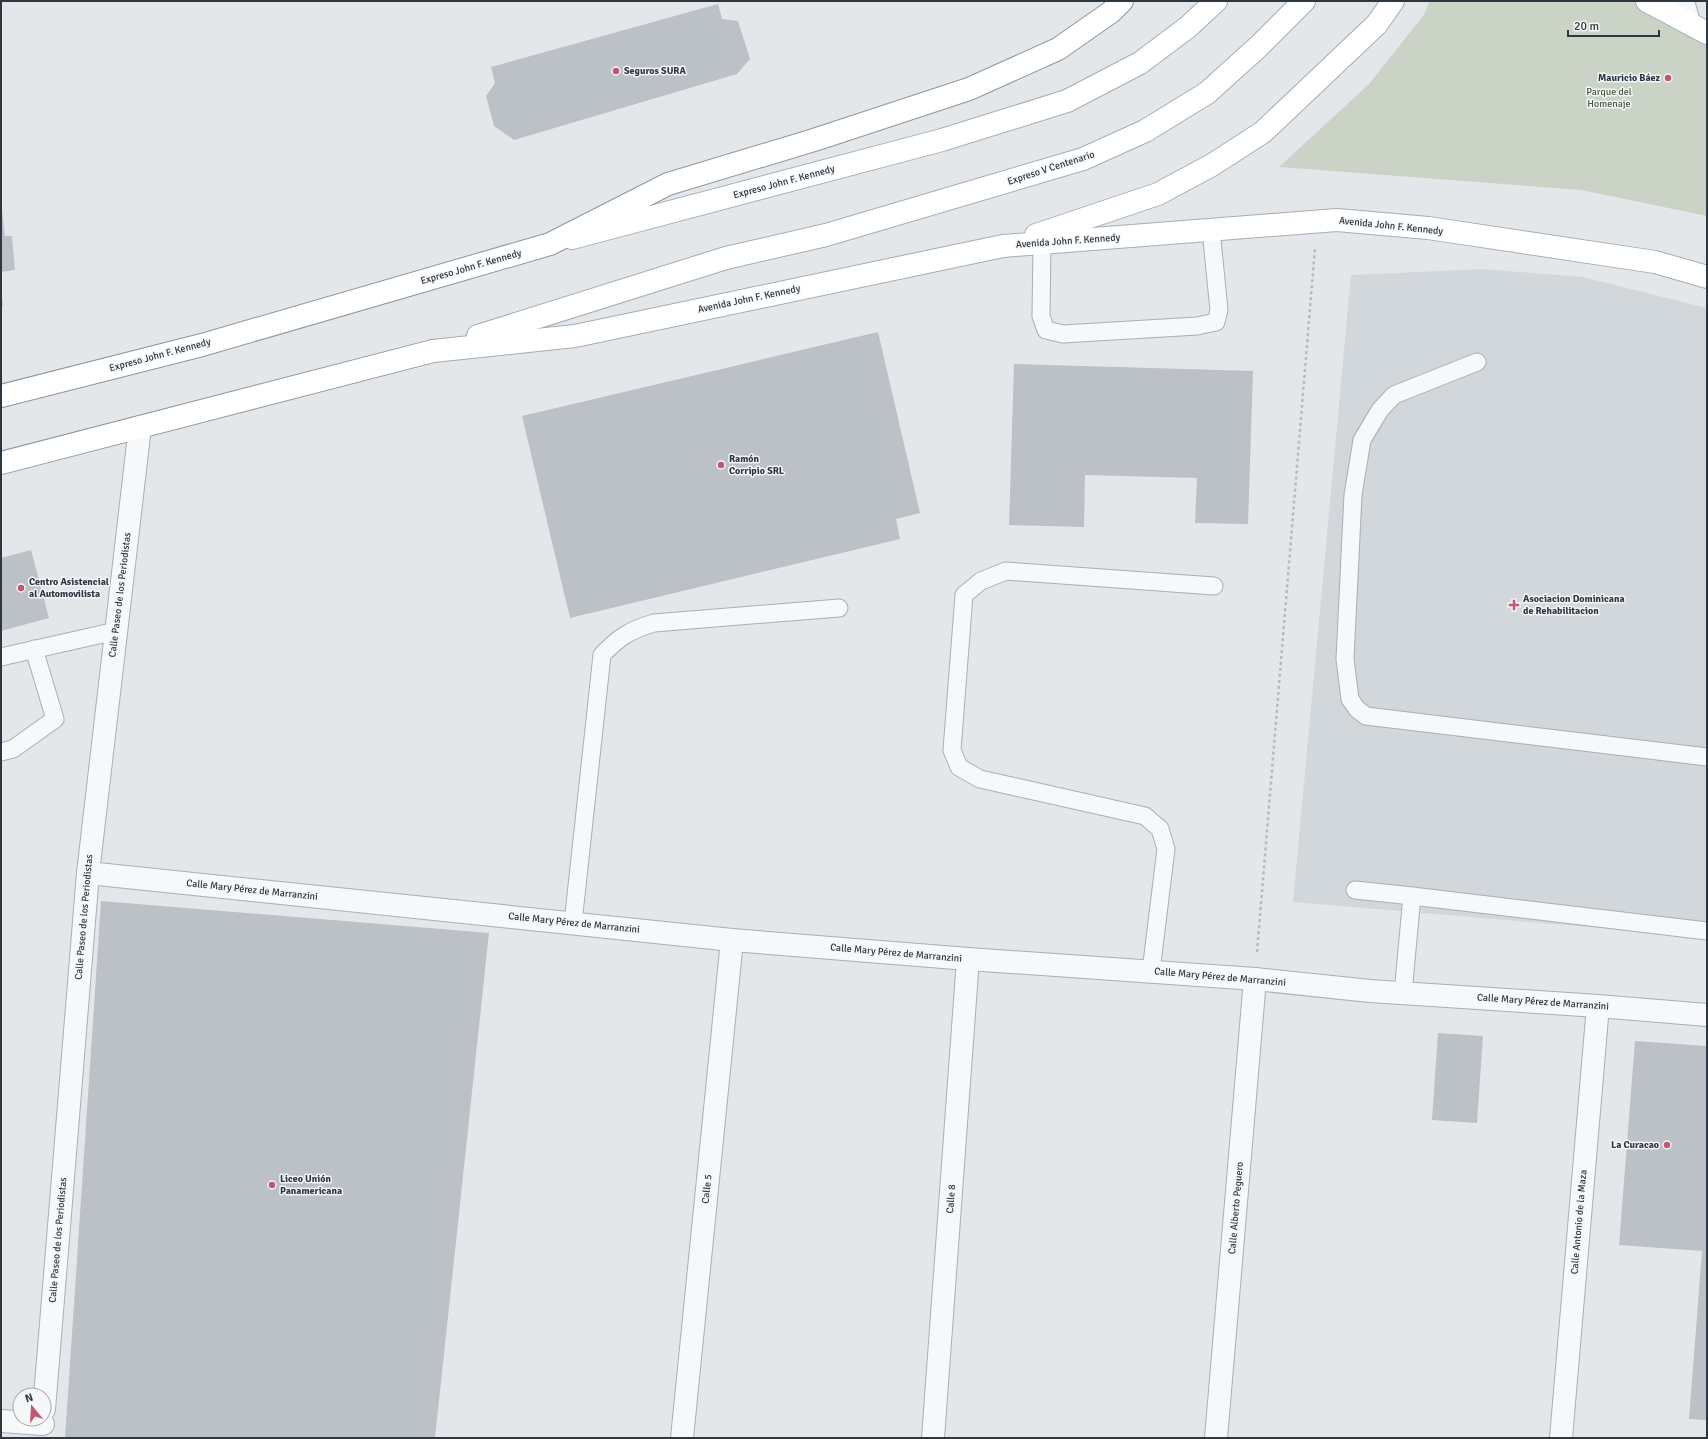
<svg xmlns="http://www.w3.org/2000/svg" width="1708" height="1439" viewBox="0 0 1708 1439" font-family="Signika,sans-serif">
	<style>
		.built { fill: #d2d7dc }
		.green { fill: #cbd3c6 }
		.building { fill: #bcc1c7 }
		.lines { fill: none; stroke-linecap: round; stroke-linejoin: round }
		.service-casing { stroke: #a9afb4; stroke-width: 19 }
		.minor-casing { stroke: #a9afb4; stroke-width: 24 }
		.primary-casing { stroke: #a4adb5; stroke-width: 24 }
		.trunk-casing { stroke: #8d969f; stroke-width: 24 }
		.path { stroke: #b6babe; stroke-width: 2.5; stroke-dasharray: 3 3; stroke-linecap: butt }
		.service { stroke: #f6f8f9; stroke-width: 17 }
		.minor { stroke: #f6f8f9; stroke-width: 22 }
		.primary { stroke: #fff; stroke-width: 22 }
		.trunk { stroke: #fff; stroke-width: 22 }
		.poi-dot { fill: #c15773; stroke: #f4f6f8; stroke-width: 1.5 }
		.labels { text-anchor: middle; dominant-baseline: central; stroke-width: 3; stroke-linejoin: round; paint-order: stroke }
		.poi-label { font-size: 10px; font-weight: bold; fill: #2d3741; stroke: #f4f6f8; text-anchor: start }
		.park-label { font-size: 10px; fill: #455b3c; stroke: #f4f6f8 }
		.street-label { font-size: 10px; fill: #2d3741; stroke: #f4f6f8 }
	</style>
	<rect width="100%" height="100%" fill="#e4e7ea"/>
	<polygon class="built" points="1482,269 1583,277 1707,308 1707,937 1293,902 1351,275"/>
	<polygon class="green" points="1430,1 1636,1 1707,41 1707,216 1581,190 1279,167 1369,84 1423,16"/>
	<g class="building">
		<polygon points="718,4 722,19 738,21 750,59 737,74 514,140 494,126 486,96 495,83 491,67"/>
		<polygon points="1,203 5,236 12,236 15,270 1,272"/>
		<polygon points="1,289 3,306 1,306"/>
		<polygon points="878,332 920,513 896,519 900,539 570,618 522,416"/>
		<polygon points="1014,364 1253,371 1248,524 1195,523 1197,478 1085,475 1084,527 1009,525"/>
		<polygon points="31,550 49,618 1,631 1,558"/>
		<polygon points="101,901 489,933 435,1438 65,1438"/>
		<polygon points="1438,1033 1483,1036 1477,1123 1432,1120"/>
		<polygon points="1635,1041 1707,1046 1707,1420 1689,1419 1702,1251 1619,1245"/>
	</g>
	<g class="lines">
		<g class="service-casing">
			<g id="service">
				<polyline points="1042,243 1041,316 1046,330 1063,334 1197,326 1216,322 1219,310 1211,230"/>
				<polyline points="1477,362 1394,395 1380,410 1362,440 1353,495 1345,659 1350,699 1357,709 1366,716 1707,757"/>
				<polyline points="1,657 116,631"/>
				<polyline points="1,752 13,749 55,719 34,649"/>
				<polyline points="1355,890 1412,896"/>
				<path d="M 573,923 L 602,655 C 619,637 630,630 654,623 L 839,608"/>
				<polyline points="1151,971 1166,849 1160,829 1145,816 980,779 959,767 952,750 964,595 981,581 1006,571 1214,586"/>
				<polyline points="1403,993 1412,896 1707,931"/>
			</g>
		</g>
		<g class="minor-casing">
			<g id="minor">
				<polyline points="1683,1 1689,23"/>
				<polyline points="88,873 732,940 968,959 1255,979 1370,991 1598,1006 1707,1015"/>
				<polyline points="44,1409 88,873 140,427"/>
				<polyline points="1,1421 43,1424"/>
				<polyline points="682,1438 732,940"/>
				<polyline points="933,1438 968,959"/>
				<polyline points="1216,1438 1255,979"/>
				<polyline points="1561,1438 1598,1006"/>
			</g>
		</g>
		<g class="primary-casing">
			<g id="primary">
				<polyline points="1647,1 1707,33"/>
				<polyline points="1036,235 1158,194 1212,165 1263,132 1377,24 1393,1"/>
				<polyline points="572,238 942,140 1067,101 1140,63 1188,27 1216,1"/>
				<polyline points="478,336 726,258 826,235 1083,159 1145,131 1207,93 1259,46 1304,1"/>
				<polyline points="433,351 575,336 1003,246 1337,220 1428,228 1655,262 1707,277"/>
			</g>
		</g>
		<g class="trunk-casing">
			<g id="trunk">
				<polyline points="1,396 202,345 550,244 668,184 814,140 969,89 1058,49 1111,12 1122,1"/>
				<polyline points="1,463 433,351"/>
			</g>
		</g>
		<polyline class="path" points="1257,952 1315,248"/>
		<use href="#service" class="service"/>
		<use href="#minor" class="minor"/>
		<use href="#primary" class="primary"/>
		<use href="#trunk" class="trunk"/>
	</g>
	<g class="poi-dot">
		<circle cx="616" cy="71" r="4"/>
		<circle cx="1668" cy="78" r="4"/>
		<circle cx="721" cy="465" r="4"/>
		<circle cx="21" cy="588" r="4"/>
		<path d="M1512 599h4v4h4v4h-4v4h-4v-4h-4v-4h4z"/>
		<circle cx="1667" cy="1145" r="4"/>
		<circle cx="272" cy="1185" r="4"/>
	</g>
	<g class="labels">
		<g class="poi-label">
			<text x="624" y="71">Seguros SURA</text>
			<text x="1660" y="78" text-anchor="end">Mauricio Báez</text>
			<text x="729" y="459">Ramón<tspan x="729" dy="12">Corripio SRL</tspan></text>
			<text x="29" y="582">Centro Asistencial<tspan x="29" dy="12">al Automovilista</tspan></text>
			<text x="1523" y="599">Asociacion Dominicana<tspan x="1523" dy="12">de Rehabilitacion</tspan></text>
			<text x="1659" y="1145" text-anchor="end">La Curacao</text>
			<text x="280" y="1179">Liceo Unión<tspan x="280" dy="12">Panamericana</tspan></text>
		</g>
		<g class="park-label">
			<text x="1609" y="92">Parque del<tspan x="1609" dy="12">Homenaje</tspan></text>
		</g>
		<g class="street-label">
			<text transform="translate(1051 168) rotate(-18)">Expreso V Centenario</text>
			<text transform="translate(784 182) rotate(-15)">Expreso John F. Kennedy</text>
			<text transform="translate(1391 226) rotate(6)">Avenida John F. Kennedy</text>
			<text transform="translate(1068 241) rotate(-4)">Avenida John F. Kennedy</text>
			<text transform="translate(471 267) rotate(-16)">Expreso John F. Kennedy</text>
			<text transform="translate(749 299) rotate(-12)">Avenida John F. Kennedy</text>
			<text transform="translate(160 355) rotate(-15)">Expreso John F. Kennedy</text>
			<text transform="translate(120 595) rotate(-83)">Calle Paseo de los Periodistas</text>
			<text transform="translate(252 890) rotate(6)">Calle Mary Pérez de Marranzini</text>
			<text transform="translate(84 917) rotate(-85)">Calle Paseo de los Periodistas</text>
			<text transform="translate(574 923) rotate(6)">Calle Mary Pérez de Marranzini</text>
			<text transform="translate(896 953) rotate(5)">Calle Mary Pérez de Marranzini</text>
			<text transform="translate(1220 977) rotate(5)">Calle Mary Pérez de Marranzini</text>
			<text transform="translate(1543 1002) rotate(4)">Calle Mary Pérez de Marranzini</text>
			<text transform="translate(707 1189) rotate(-84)">Calle 5</text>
			<text transform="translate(951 1199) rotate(-86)">Calle 8</text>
			<text transform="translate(1236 1208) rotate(-85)">Calle Alberto Peguero</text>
			<text transform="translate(1579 1222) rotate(-85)">Calle Antonio de la Maza</text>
			<text transform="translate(58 1240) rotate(-85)">Calle Paseo de los Periodistas</text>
		</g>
	</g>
	<rect width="1708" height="1439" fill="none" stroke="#2d3741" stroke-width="4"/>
	<g transform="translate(32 1407) rotate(342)"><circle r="19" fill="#f4f6f8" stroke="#a4aaaf"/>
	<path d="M0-3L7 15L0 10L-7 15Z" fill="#c15773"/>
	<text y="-6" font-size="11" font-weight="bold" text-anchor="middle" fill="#2d3741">N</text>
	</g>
	<path d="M1568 30v6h91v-6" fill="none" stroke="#2d3741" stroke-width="2"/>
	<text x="1574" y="30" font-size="12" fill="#2d3741" stroke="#f4f6f8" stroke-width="3" paint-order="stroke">20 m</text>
</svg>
